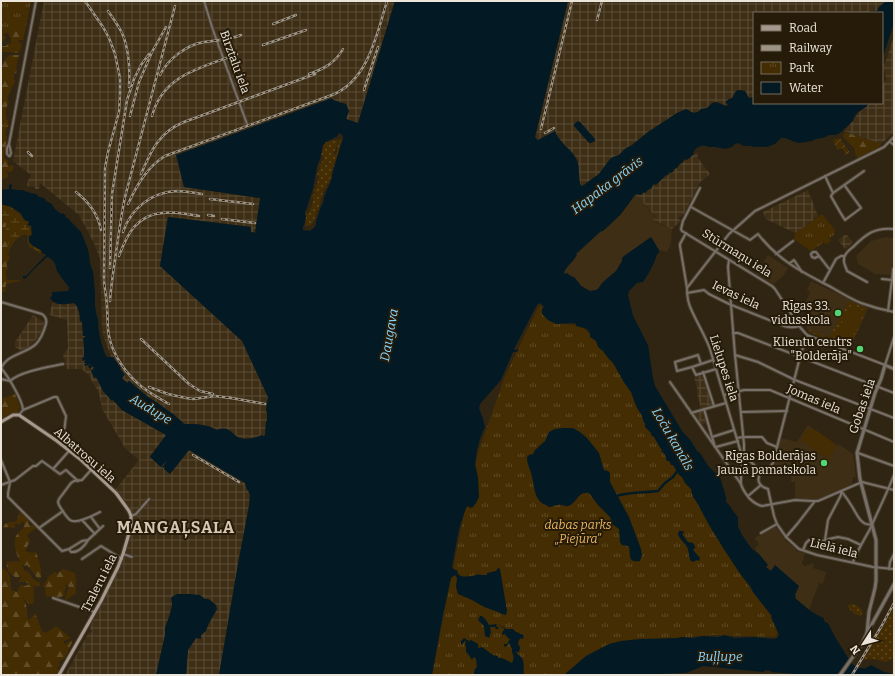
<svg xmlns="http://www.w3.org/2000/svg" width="895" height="676" viewBox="0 0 895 676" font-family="Bitter,serif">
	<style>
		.built { fill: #3d2e15 }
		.industrial { fill: url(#industrial-grid) }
		.grass { fill: url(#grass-dots) }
		.forest { fill: url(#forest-firs) }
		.wetland { fill: url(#wetland-marsh) }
		.park { fill: url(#park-tufts) }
		.garden { fill: url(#garden-furrows) }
		.pitch { fill: #442d02 }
		.water { fill: #031a25; fill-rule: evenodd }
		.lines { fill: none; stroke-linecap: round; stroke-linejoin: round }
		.canal { stroke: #031a25; stroke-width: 2.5 }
		.minor-casing { stroke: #4a402f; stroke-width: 4 }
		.tertiary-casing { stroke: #4a402f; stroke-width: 5 }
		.secondary-casing { stroke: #4a402f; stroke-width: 5 }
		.minor { stroke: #776f68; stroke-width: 2 }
		.tertiary { stroke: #776f68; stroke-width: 3 }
		.secondary { stroke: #a6988d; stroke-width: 3 }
		.rail-casing { stroke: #9d9486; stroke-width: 2.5 }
		.rail { stroke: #261b09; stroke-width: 1; stroke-dasharray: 3; stroke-linecap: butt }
		.poi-dot { fill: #52d673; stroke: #261b09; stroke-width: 1.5 }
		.labels { text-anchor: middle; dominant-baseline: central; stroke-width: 4; stroke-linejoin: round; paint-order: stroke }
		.street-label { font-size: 12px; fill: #ece5da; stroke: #261b09 }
		.poi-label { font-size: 12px; fill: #ece5da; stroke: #261b09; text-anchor: end }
		.park-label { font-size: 12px; font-style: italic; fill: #e9b45f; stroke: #261b09 }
		.water-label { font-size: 13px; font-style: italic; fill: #85d4fc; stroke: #261b09 }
		.district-label { font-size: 16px; font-weight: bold; letter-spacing: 1px; fill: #d6c7b2; stroke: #261b09 }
	</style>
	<defs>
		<pattern id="industrial-grid" width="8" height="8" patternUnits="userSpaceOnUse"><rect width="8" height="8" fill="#3d2e15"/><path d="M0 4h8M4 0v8" fill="none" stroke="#594c36"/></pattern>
		<pattern id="grass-dots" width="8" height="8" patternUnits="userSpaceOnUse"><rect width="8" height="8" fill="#442d02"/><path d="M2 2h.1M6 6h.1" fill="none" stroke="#5f4b26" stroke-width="1.8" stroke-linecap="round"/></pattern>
		<pattern id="forest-firs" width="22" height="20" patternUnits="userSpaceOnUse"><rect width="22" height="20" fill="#442d02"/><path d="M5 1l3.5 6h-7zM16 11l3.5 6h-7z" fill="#5f4b26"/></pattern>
		<pattern id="wetland-marsh" width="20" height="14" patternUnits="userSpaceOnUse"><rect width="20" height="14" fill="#442d02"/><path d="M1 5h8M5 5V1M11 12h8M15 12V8" fill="none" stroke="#5f4b26"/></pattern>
		<pattern id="park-tufts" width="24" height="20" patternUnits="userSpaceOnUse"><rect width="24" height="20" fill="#442d02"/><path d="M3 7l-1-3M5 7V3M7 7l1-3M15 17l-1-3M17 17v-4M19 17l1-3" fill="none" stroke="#5f4b26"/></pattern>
		<pattern id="garden-furrows" width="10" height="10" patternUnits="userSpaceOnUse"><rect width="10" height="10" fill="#442d02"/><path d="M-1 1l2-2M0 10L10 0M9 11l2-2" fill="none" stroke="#5f4b26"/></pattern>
	</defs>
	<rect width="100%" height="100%" fill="#302513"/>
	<g class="built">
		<polygon points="635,195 638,197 656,218 653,221 672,229 671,244 667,252 659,250 651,238 650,238 624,257 622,258 622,261 616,271 602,283 598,289 593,291 590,291 581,286 575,278 569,275 564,274 564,271 573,261 576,254 601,231 608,227 621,214"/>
		<polygon points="885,237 894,238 894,268 891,268 890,275 875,274 858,264 856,256 871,241"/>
		<polygon points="768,255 788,268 784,275 774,284 756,273"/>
		<polygon points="811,281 850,300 868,308 850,348 808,332 808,330 806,326 813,321 815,319 806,307 807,306 805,303 810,292 807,290"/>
		<polygon points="808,425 838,446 839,444 853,454 856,477 853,477 852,484 818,500 814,500 798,498 795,498 795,482 791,482 791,472 774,468 781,438 797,442"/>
		<polygon points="775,526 786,541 791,545 796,548 796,551 805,553 802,564 806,567 807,565 814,563 813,568 826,572 823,584 819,583 809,610 795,599 795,595 775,565 771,571 766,567 768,565 756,551 755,548 759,544 754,538"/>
	</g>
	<g class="industrial">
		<polygon points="44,1 395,1 358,123 346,119 335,100 332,99 184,187 260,198 256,232 251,232 251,227 168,217 160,266 242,341 268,397 266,410 267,413 267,420 265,433 265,435 264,436 244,439 237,437 231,431 227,429 220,429 217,430 211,427 198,424 184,424 183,422 159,404 148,397 129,381 127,383 122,378 120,369 113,357 111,357 103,335 102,329 100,259 94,243 79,215 40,183 40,184 39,189 35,189 35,187 27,186 28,181 31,175 13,161"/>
		<polygon points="568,1 885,1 885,2 879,7 877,11 871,11 868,13 754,13 754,97 748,98 745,91 740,90 736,91 732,98 728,99 728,105 726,106 722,104 716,102 712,103 707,108 701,109 698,112 677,113 648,132 630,146 623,150 619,155 613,157 608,161 599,174 589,181 584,185 581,186 561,141 557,136 555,131 538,140 535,138"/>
		<polygon points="894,36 894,132 881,144 844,131 867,103 882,103 882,85 886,80 884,66"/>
		<polygon points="697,152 698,155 697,157 710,174 700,182 684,214 678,218 681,221 672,229 653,220 656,217 638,197 635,195 638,194 640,195 644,193 645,193 652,186 662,179 670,172 671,173 673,171 673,170"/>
		<polygon points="808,190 818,216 803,228 795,233 766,219 763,212"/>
		<polygon points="845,235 847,235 852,241 852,243 850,244 851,245 845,249 838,240"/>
		<polygon points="53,302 58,304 74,303 77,306 77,309 79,312 80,321 82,321 83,336 86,335 86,336 84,342 84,350 87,351 83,355 87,364 84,364 91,364 90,368 93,366 94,368 91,370 92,373 96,370 101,388 106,394 113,400 122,410 166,435 150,456 161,467 167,459 164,466 170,474 189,450 245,483 247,490 249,492 250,499 249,506 238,564 219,675 186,675 188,650 196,638 206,631 208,625 217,609 206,600 189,594 172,605 170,614 165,628 165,635 156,675 65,675 89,632 91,633 92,631 90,629 93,620 120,567 135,521 115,490 139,460 125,448 102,409 99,393 88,374 81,369 67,369 63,355 68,348 67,320 49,315"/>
		<polygon points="33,315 44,322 42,333 28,348 21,351 15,347 15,342"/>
		<polygon points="703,375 713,406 701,409 697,393 697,388 694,377"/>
		<polygon points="704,410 707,423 701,425 694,413"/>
	</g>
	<g class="grass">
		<path d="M 343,138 L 332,171 L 329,184 L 327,183 L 326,188 L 324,189 L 319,207 L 319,208 C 313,215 317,226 306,226 L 306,227 L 305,213 L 307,212 L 307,213 L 308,214 C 310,209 314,203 313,197 L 313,198 L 312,197 L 312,195 L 315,194 L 315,192 L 314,192 L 314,189 L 315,189 L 317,187 L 315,186 L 317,184 L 319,178 L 318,175 L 317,175 L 320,168 L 319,165 L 321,164 L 324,158 L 323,156 L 321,156 L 324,143 C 329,141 333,140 338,140 L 336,148 L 333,154 L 336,154 L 339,140 Z"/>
		<polygon points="849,301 867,308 850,349 809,332 810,330 814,331 813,333 815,334 817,332 829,338"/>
		<path d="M 850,604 C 856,604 866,609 861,616 C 856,615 849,611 848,606 Z"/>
		<path d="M 894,607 L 894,658 C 883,665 881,659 870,659 C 868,659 865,660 863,660 C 873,642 885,625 894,607 Z"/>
	</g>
	<g class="forest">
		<polygon points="31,1 23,40 18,40 22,45 19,53 6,52 1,52 1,32 6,38 2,42 1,46 6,46 8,43 11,44 11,38 8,34 11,29"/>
		<path d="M 9,55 L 19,55 L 16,67 L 17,72 L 13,75 L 15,83 C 10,88 12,91 7,97 L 9,102 C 4,112 5,115 9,125 L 3,132 L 7,137 L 5,153 L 4,155 L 5,159 L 8,160 L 8,165 L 9,166 L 13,165 C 14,168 13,170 11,172 L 8,172 L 4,170 L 8,174 L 8,177 L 1,180 L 1,70 L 4,61 Z"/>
		<polygon points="845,132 881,144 879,147 858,158 856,156 854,148 843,137 843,135"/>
		<path d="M 1,220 L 6,223 L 6,227 L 8,243 L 7,252 L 10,258 C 8,262 5,264 8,268 L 6,272 L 7,280 L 19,280 L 20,281 L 6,284 L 5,292 L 1,292 Z"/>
		<polygon points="15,394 20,408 18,412 11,413 1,419 1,399"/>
		<path d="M 20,512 L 29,520 L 28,522 L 30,526 L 33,525 L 36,528 L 27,535 L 30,541 L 25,551 L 32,553 L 36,552 C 39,560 42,569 41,578 L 38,579 L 27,565 L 24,566 L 21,563 L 25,571 L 27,571 L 31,575 L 33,579 L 40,583 L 40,586 L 37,587 L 25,582 L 18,582 L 22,576 L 17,578 C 11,575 5,570 7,562 L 20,561 C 16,554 13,544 16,536 C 20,529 25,531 24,522 L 22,522 L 19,525 L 16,523 L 15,524 L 15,527 L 12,529 L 10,526 L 8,528 L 3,528 C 7,519 11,524 16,521 L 18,517 Z"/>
		<path d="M 1,555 L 2,568 C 11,572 11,580 11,590 L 18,592 L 18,589 L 21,585 L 25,586 L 30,584 L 33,586 C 35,591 33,596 34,602 L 32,604 L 29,604 L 22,597 L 26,604 L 28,619 L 30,619 L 35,613 L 42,631 L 46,633 L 56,626 L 71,638 L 64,641 L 64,644 L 73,640 L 65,658 L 59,662 L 60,666 L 57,668 L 60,671 L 58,675 L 1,675 Z"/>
		<path d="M 63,569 L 75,573 C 77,580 75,586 76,593 L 66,600 L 65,599 L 67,592 L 69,588 L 68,585 L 65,585 L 66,588 L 64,592 L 65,594 L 65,595 L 56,599 L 52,596 L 48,597 L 46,596 L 45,588 L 43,586 C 48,579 47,576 56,572 L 57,574 Z"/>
	</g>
	<path class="wetland" d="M 1,204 L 12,207 L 15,211 L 20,213 L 24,220 L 28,221 L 29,223 L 27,224 L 31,226 C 32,232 31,236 29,242 L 33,246 L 41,250 L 40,254 L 36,250 L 29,247 L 29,244 L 27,241 L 28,237 L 25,234 C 15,238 11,245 8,255 C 7,251 8,249 8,245 C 8,238 5,230 6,223 L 1,220 Z"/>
	<g class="park">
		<polygon points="1,1 31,1 25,30 1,34"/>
		<polygon points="1,116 8,120 1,155"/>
		<polygon points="822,214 835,230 834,235 829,238 831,241 826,244 824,242 811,251 794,239 795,233 803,228"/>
		<polygon points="541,305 550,321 564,324 582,326 615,362 628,382 659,446 694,493 736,567 751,590 778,625 779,631 775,637 714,635 645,641 630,640 614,644 572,668 566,675 432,675 466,503 479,450 505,376 538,308"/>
	</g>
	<polygon class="garden" points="840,138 850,153 846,155 842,148 837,150 833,140"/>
	<g class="pitch">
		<path d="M 851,305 L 865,311 L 851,340 C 847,344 842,344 839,339 L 837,341 L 834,340 L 842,324 L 841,324 Z"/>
		<polygon points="808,429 814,429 834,443 836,447 832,454 828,457 832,459 831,461 800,440 801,439 803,440 803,434"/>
	</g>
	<g class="water">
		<path d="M 395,1 L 568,1 L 535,137 L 538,140 L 555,131 C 559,143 572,149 577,160 C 580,168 578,177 581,186 L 584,185 L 589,181 L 599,174 L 611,158 L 619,155 L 626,148 L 631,146 L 648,132 L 677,113 L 686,109 L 693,113 L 698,112 L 701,109 L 707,108 L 712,103 L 716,102 L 726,106 L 728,105 L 726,103 L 726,101 L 732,98 L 736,91 L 740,90 L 745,91 L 749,98 L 754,97 L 754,103 L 869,103 L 866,107 L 858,112 L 855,115 L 853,121 L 840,133 L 835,135 L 829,135 C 824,139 818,138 813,140 L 812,141 L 799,143 L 795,142 L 785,138 L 781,138 L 775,144 L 767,147 L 754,147 L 750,146 L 744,146 L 738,143 L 735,144 L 732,147 L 725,149 L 715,147 L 708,147 L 707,146 C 700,145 696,147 693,153 L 694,154 L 687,160 L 685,159 L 683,160 L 683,162 L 682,163 L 680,163 L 678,167 L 673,170 L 674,171 L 671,173 L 670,172 L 667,176 L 666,175 L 656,185 L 654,184 L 652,186 L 652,188 L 648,190 L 645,193 L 643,192 L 642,194 L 640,195 L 638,194 L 635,195 L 621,214 L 604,230 L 601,232 L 601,231 L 576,254 L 577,255 C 573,262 565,267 564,274 L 568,273 L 569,275 L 575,278 L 581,286 L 590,291 L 596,290 L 598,289 L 602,283 L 616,271 L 622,261 L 622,258 L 624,256 L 651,237 L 659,250 L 659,253 L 657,254 C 654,265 649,273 643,282 L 637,283 L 629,291 L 628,295 L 633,316 L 648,345 L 653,378 L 655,386 L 682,431 L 691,441 L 697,451 L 700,453 L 709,467 L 720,477 L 726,497 L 726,502 L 730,506 L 733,511 L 738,517 L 738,526 L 742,535 L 752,549 L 759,554 L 768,565 L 766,567 L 771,571 L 775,565 L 799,586 L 795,595 L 796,596 L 795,598 C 805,606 812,614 824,618 L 824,620 L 825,622 L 828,623 L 835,637 L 852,664 L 858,668 L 864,668 L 864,669 L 871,665 L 884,672 L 893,674 L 894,675 L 806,675 L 771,672 L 771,671 L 766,670 L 763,672 L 703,666 L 686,673 L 633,675 L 564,675 L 586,656 L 609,644 L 621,641 L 640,639 L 677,638 L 682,637 L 692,638 L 703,636 L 719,637 L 724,635 L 735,638 L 754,637 L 774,639 L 777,638 L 779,635 L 771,617 L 772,616 L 753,592 L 751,587 L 741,575 L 725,551 L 709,525 L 696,501 L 693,497 L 691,489 L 685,483 L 682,477 L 679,475 L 673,465 L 671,465 L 670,462 L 666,460 C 667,458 665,455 663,452 L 661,452 L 662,450 L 659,446 L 654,437 L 651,435 L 651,433 L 645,427 L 645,424 L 643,420 L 642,416 L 636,406 L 631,392 L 625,384 L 613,363 L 608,358 L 603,351 L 598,347 L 596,341 L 590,337 L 590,333 L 587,329 L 576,326 L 576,324 L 574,323 L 556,324 L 548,320 L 542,314 L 542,309 L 544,307 L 540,303 L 537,305 L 514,349 L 515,350 L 518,349 L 518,351 L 516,352 L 513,352 L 501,380 L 480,404 L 479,408 L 483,419 L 485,427 L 481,436 L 477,450 L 475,464 L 478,477 L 479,497 L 476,503 L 473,507 L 470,508 L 468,506 L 466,508 L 459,529 L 452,567 L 455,570 L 457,570 C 458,579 466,576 473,576 L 473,575 L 475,576 L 476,574 L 479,575 L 480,574 L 481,575 L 487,575 L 487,573 L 496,571 L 498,568 L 500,569 L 507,611 L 506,615 L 502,614 L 498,612 L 484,607 L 472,600 L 458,594 L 456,587 L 457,578 L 455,575 L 451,578 L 443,614 L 432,675 L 219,675 L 238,564 L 249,506 L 250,495 L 248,490 L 247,490 L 245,483 L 189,450 L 170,474 L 164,469 L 165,467 L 163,468 L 162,468 L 167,460 L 161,467 L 150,457 L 166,435 L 122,410 L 113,400 L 112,401 L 103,391 L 96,377 L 94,378 L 91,371 L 94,368 L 93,366 L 90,369 L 88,366 L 91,364 L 85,366 L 84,364 L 87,363 L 84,363 L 84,362 L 86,360 L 83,361 L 82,358 L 84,357 L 84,351 L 86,351 L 84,351 L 83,338 L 86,336 L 83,336 L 82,322 L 80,321 C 80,314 79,307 74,303 C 65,304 56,307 50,298 L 52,296 L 52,292 L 68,291 L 69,287 C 67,285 58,273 57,271 C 56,269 56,266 55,264 C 54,261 51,259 48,257 L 47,257 L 34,269 L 26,278 L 25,279 L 23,278 L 23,276 L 26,276 L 46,255 L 45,254 L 42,253 L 41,250 L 33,246 L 29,242 L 29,236 L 32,235 L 31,226 L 27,225 L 29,223 L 28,221 L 26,221 C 23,219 22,215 20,213 C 18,211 10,206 8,206 C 5,205 3,205 1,204 L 1,190 L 9,189 L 9,185 L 11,184 L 12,185 L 11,189 C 15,190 18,190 22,190 C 27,192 31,193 36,194 L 39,197 L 44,198 L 46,201 L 52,204 C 53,208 58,212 62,214 L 63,213 L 66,216 L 65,217 L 68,218 C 71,223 77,227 81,232 C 83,237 85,242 87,247 C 90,254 89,265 93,271 L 95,293 L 95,306 L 97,317 L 98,319 C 98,332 101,344 106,356 L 108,357 L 113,357 L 121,368 L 120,369 L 125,374 L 122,378 L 127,383 L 129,381 L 148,397 L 159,404 L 167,410 L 172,413 L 184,424 C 196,424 206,424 217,430 C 230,425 231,435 240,438 C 247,440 255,438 262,435 L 264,436 L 265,435 L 266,422 L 267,420 L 267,413 L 266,410 L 268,397 L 242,341 L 160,266 L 168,217 L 251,227 L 251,232 L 255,233 L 260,198 L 184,187 L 176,155 L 332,98 L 333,100 L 346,104 L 349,111 L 346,119 L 358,123 ZM 340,133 L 341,135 L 342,134 L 343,137 L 332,175 L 332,178 L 324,197 L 323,203 L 321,206 L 316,222 C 317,227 313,228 310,231 L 303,230 L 303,228 L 304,225 L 306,217 L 305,213 L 313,189 L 317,167 L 321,156 L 323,145 L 326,142 L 338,136 L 338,134 Z"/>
		<polygon points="885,1 894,1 894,23 882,60 882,13 868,13 871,11 877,11 879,7 885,2"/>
		<polygon points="578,121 580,122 595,139 595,141 591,143 589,143 574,126 574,124"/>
		<path d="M 563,428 L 573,428 L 580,432 L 587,438 L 599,453 L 604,470 L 608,471 L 610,473 L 610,482 L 629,517 L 641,549 L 642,555 L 640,561 C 627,563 631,555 629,547 L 628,546 L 622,545 L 620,542 L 619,529 L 612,524 L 610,517 L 598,505 L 589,493 C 577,491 577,504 568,506 C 565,507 562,504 558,505 C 555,505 552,507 549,507 C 546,504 541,504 539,500 C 533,492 534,482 531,473 C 529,467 527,463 527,457 L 529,455 L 533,454 L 535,450 L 545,441 L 549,432 L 555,429 Z"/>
		<path d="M 679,531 L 683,531 L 684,533 L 682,534 L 688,542 L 693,543 L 695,546 L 695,548 L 693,550 L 700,558 L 699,561 L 697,560 L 693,562 L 690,560 L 690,558 L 689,557 C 689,544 684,545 678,535 Z"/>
		<polygon points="177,594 189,594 200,595 205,599 208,599 210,600 216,605 217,609 208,625 206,631 201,635 201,639 196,638 188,650 186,675 156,675 165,635 165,628 170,614 172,605 171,598 173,596"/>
		<path d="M 480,616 L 482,616 L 486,620 L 489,625 L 497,624 L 507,629 L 513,629 L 516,632 L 524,635 L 523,639 L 521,638 L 519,640 L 518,644 C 521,648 520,648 519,652 L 516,652 C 517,654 519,655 521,657 C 525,661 523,670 524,675 L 473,675 L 475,669 L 477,667 L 476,659 L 474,657 L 473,658 L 472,660 L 468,654 L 466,652 L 466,646 L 465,645 L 466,640 L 461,645 L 461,641 L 464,638 L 469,641 L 471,640 L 478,644 L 478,647 L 479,648 L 482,647 L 493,655 L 498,656 L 498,658 L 502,658 L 512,663 C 514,659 514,656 512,652 L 512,649 L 509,643 L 506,647 L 504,646 L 504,644 L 507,644 L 510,639 L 508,638 L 505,634 L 503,635 L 502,634 L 503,631 L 505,629 L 497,624 L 496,626 L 499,628 L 498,629 L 496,629 L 494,626 L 494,627 L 490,627 L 491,632 L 489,638 L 485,636 L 484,626 L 478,620 Z"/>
	</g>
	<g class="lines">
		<path class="canal" d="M 617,496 C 626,493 636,493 646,492 C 650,492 654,491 658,491 L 665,483 L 673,477 L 678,470"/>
		<g class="minor-casing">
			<g id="minor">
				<polyline points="204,1 213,30 247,124"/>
				<path d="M 894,137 L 884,147 L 755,211 L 729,234 L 687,288 C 687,295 688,303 691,309 C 697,323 705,335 710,349 L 742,456 C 744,466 740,475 741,484 C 742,489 746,494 749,498 C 753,502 757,505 762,506 L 795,500 L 812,501 L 818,501 L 862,482 L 894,490"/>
				<polyline points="890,142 894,145"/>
				<polyline points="9,144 11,153 10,156 9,156 7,154 7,148 9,144 36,1"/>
				<polyline points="825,176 833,193 864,171"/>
				<polyline points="700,188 683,221 681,229 682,231 772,286 775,289 799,326 807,335 885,365 894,337"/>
				<polyline points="833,193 831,196 832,198 840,212 845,220 861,208 845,186"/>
				<path d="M 691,207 L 750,240 L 758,234 C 779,261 802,272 831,287 C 841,293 851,299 861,303 C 872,307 883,310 894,312"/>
				<polyline points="686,233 680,244 680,246 687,288"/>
				<polyline points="776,254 793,241"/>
				<polyline points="819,256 815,258 812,257 811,254 813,252 816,252 830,270"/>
				<polyline points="729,260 728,267 735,355 744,444 744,451 741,453"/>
				<polyline points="790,263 794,260 802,272"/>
				<polyline points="882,279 892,280 888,311"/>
				<polyline points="892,280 893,269 894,269"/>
				<path d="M 867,282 L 847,271 C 846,267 843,263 844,259 C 844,254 849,250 853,247 C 866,234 875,227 894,229"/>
				<polyline points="823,283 836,259 841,256 844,256"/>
				<path d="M 687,293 L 704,290 L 709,294 L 729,304 L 784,326 C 790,328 794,328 799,326"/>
				<path d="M 1,302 L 42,314 C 46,317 47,320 46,324 C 44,331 41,339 36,344 C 26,354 6,354 1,369"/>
				<polyline points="733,333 738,333 894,393"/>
				<polyline points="735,355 758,362 795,380 894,418"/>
				<polyline points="701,364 698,355 675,362 677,371 692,367 696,375 716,369"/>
				<polyline points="692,367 713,360"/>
				<path d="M 1,368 C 8,376 23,401 23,410"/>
				<polyline points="703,372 714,406"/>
				<path d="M 1,379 L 10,381 C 21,371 49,367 63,364"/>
				<polyline points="670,382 741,484"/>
				<polyline points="724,395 744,390 770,390 894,442"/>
				<polyline points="704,409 712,437"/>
				<polyline points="741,412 787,411"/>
				<polyline points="691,413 726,403"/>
				<polyline points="19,415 23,410 54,397 57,397 66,416 63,441 61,444"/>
				<polyline points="737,438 743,437 762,437 767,443 777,447"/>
				<polyline points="715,447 712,437 734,430"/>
				<polyline points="716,447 738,441"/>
				<polyline points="858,453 894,466"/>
				<polyline points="742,456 749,460 761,472 770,467 773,463 800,357 807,335"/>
				<polyline points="1,460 10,482 8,493 8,497 62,551 69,549 82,541 88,540 103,526"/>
				<polyline points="53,469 60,474 66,470 78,481"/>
				<path d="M 91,470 L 82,480 L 74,481 L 71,483 L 59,499 L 58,502 L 59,505 C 62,510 66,517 70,520 C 76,525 94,515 100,512"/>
				<path d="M 761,472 C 759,475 757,481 760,484 C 761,487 766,488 768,489 L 774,516 L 777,524 L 786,537 L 799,549 L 817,555 L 873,567 L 894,569"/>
				<polyline points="1,485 15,480 33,466 36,466 42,461 53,469 69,451"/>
				<path d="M 842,492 C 846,497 850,503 853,508 C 857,515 862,527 872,524"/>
				<polyline points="748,496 761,485"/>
				<polyline points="131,516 136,514 149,499"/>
				<polyline points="91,517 100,529"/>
				<polyline points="82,520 95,534"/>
				<polyline points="39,528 63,511"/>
				<polyline points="761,533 777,524"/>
				<polyline points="786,537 798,523 815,501"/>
				<polyline points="825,540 828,520 841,495 841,491"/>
				<path d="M 69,549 L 71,552 C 78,553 85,546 88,540"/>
				<polyline points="803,550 806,543 809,540 823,541 829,539 838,537 848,539 861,545"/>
				<polyline points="123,554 132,557"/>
				<polyline points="82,559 101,546 122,559"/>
				<path d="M 853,562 C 857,551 864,540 870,529 C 878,511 887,493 894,475"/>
				<polyline points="889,569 890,562 894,554"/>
				<polyline points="53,598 94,612"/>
			</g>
		</g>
		<g class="tertiary-casing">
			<g id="tertiary">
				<polyline points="867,633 894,584"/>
				<polyline points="840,675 862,644 865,637 867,633 869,612 875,588 876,581 876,540 860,479 857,453 875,393 881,379 885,365 894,369"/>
			</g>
		</g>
		<g class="secondary-casing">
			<polyline id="secondary" points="1,422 13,415 19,415 57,441 80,459 116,493 129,511 131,516 131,525 130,530 123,554 118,567 101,601 59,675"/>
		</g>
		<use href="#minor" class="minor"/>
		<use href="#tertiary" class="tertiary"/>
		<use href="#secondary" class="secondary"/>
		<g class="rail-casing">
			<g id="rail">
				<path d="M 85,1 L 103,27 L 109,38 L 115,54 L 120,78 L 120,95 L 119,112 L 108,152 L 105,168 L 104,278 C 104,288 107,298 107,308 C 108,318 107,327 109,336 C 113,356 127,375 142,387 C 151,394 160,399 169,404"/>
				<path d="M 108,11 C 113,18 118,25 122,33 C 129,49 130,69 129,87"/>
				<polyline points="597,20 602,1"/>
				<polyline points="273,24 296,15"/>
				<polyline points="263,45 306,30"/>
				<path d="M 309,74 C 324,69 335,63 343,49"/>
				<path d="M 160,75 C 168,59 186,45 204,42 C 217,40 229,40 241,35"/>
				<polyline points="364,90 378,47"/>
				<polyline points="130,116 139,82 152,52 166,27"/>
				<path d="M 152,116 C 163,74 202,68 237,54"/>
				<polyline points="541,129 572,1"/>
				<polyline points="545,133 554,128"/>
				<polyline points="28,152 32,156"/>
				<path d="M 141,174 C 151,151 159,132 184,122 L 315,74"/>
				<path d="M 76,192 C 89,202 98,214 101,230"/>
				<polyline points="210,199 253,204"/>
				<path d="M 128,204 C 137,185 147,167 165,156 L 332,95 C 368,81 377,34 387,1"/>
				<polyline points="208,215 214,216"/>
				<polyline points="222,219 255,223"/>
				<path d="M 123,232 C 131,208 152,192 177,191 C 185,191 194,193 202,194"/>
				<path d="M 119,256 C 127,234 137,215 162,213 C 174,211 188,214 199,216"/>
				<polyline points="110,268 112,194 127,100 134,79 141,65 149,54"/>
				<path d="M 110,301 C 111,285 114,268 116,252 C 119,234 121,215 125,197 L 175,6"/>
				<polyline points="141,339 189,384 200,391 213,394"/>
				<polyline points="149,387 168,394 186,398 193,399 215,396 231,398"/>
				<polyline points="226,397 265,404"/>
				<polyline points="193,455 239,482"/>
				<polyline points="852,675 881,627 894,603"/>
			</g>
		</g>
		<use href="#rail" class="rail"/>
	</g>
	<g class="poi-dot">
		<circle cx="838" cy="313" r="4"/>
		<circle cx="860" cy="349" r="4"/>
		<circle cx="824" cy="463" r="4"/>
	</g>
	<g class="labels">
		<g class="street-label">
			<text transform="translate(235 62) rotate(70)">Birztalu iela</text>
			<text transform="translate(737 253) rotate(32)">Stūrmaņu iela</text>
			<text transform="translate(736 295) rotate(25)">Ievas iela</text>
			<text transform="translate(724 368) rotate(72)">Lielupes iela</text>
			<text transform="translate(814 399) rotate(23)">Jomas iela</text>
			<text transform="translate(862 406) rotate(-71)">Gobas iela</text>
			<text transform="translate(85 455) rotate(41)">Albatrosu iela</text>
			<text transform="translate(834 548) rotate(14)">Lielā iela</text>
			<text transform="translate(99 583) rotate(-63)">Traleru iela</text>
		</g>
		<g class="poi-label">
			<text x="830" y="306">Rīgas 33.<tspan x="830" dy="14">vidusskola</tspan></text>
			<text x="852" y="342">Klientu centrs<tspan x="852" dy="14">"Bolderāja"</tspan></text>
			<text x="816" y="456">Rīgas Bolderājas<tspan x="816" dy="14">Jaunā pamatskola</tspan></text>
		</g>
		<g class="park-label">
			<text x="578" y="525">dabas parks<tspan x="578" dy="14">„Piejūra”</tspan></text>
		</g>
		<g class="water-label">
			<text transform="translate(607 185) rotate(-37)">Hapaka grāvis</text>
			<text transform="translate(389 335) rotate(-80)">Daugava</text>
			<text transform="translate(151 409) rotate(31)">Audupe</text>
			<text transform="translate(673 439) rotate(60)">Loču kanāls</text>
			<text x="720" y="656">Buļļupe</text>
		</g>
		<g class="district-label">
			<text x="176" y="527">MANGAĻSALA</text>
		</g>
	</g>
	<rect width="895" height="676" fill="none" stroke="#ece5da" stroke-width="4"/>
	<rect x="753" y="12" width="130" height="92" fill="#261b09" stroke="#756c5d"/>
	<rect x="761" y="25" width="20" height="6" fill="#a6988d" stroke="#756c5d"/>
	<text x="789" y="32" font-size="12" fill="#ece5da">Road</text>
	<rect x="761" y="45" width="20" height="6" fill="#9d9486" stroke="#756c5d"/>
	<text x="789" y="52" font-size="12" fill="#ece5da">Railway</text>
	<rect x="761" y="62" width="20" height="12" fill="url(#park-tufts)" stroke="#756c5d"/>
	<text x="789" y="72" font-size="12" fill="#ece5da">Park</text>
	<rect x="761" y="82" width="20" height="12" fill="#031a25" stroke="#756c5d"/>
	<text x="789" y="92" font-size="12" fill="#ece5da">Water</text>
	<g transform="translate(863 644) rotate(234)" stroke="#261b09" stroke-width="3" paint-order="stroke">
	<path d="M0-3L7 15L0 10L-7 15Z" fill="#ece5da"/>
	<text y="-6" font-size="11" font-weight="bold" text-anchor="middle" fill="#ece5da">N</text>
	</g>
</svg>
